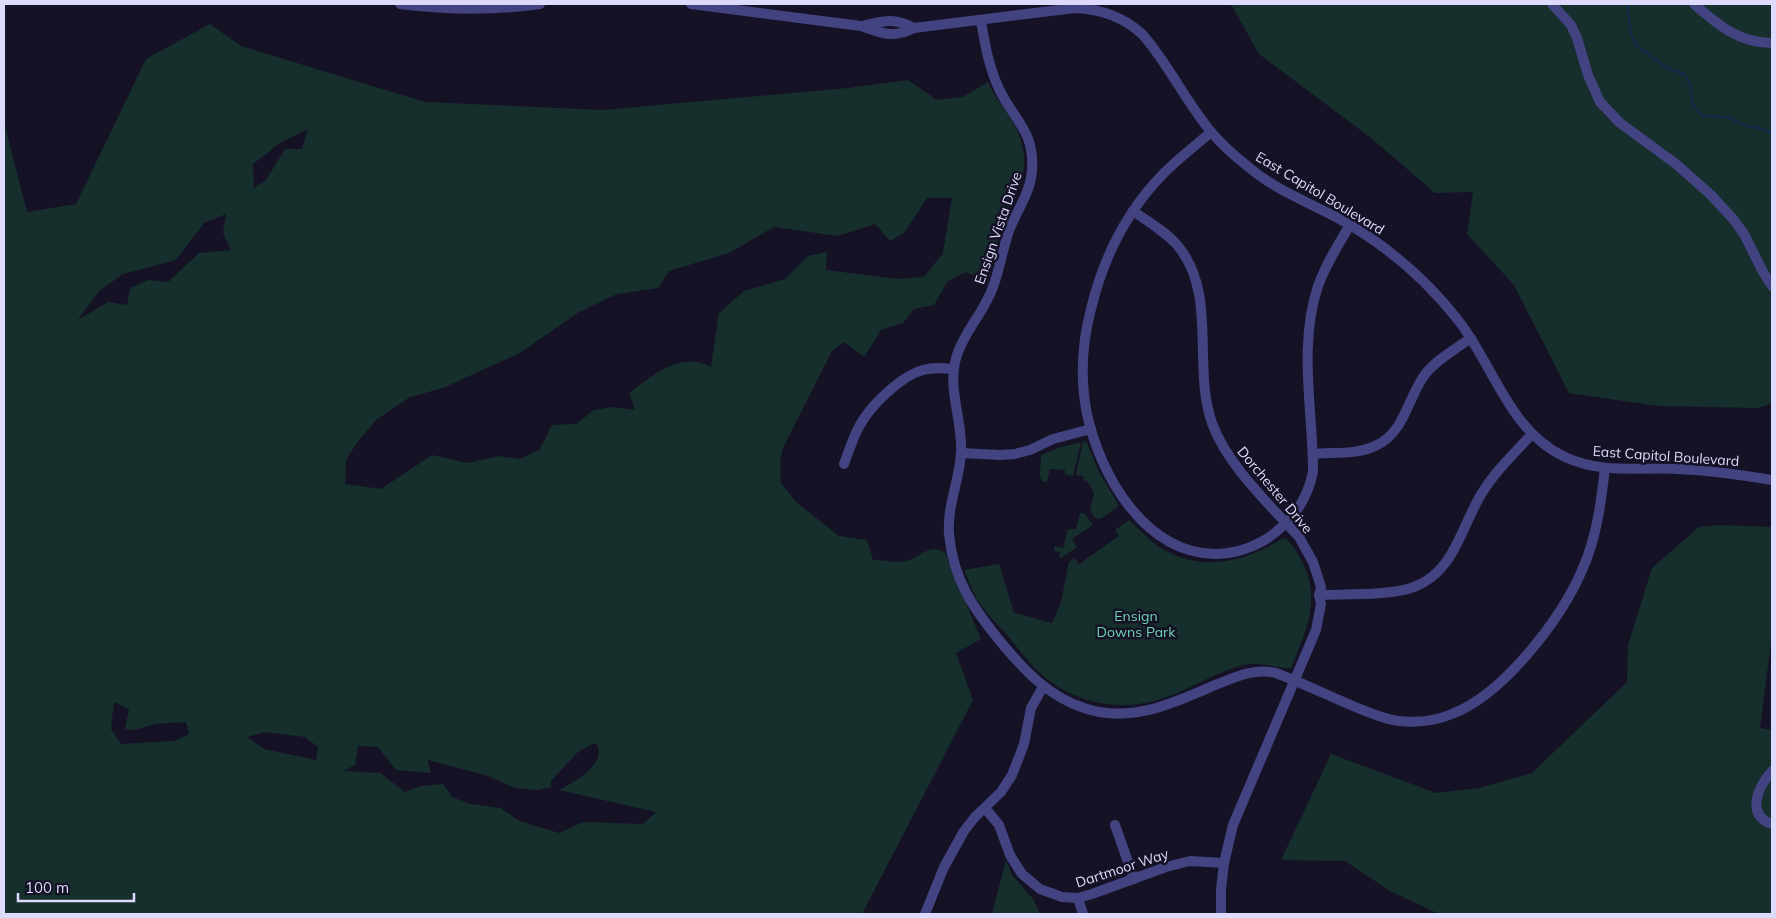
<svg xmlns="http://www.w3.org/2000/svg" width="1776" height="918" viewBox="0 0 1776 918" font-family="Mulish,sans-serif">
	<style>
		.green { fill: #162f2d; fill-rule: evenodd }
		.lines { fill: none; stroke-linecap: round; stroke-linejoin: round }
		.stream { stroke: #142b48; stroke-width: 2.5 }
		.minor { stroke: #424380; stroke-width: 10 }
		.labels { text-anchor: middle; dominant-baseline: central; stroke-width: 5; stroke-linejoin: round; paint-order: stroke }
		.street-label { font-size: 14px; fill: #dddbfb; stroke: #151226 }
		.park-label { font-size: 14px; fill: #6ed4b5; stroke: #151226 }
	</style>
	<rect width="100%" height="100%" fill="#151226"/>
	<g class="green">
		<polygon points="1231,4 1772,4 1772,403 1759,408 1658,406 1569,393 1514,285 1467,234 1473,192 1435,193 1371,138 1259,54"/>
		<path d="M 210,24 L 241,46 L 425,102 L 602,110 L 848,88 L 908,80 L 937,100 L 963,97 L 988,82 C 996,102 1014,117 1020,138 C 1034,180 1010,201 999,237 C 994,252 992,267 988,282 L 966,272 L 948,281 L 934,305 L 914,309 L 903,323 L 881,330 L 864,357 L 844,342 L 832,351 L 783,448 L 780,460 L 781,483 L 797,503 L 839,536 L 867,540 L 873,560 C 883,560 895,563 905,561 C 919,559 930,541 945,553 L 981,639 L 956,653 L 973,700 L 862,914 L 4,914 L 4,122 L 27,212 L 76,204 L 146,59 ZM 308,129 L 302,149 L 285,149 L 266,180 L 254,188 L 253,164 L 280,143 ZM 927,198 L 952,198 L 943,253 L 924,277 L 898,279 L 826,270 L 827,252 L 808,256 L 785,279 L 744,291 L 719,313 L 711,367 C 681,350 652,376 629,393 L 635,410 L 613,407 L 594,410 L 576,424 L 552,425 L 540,449 L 520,459 L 498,456 L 467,463 L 432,455 L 381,489 L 345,484 L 346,460 L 356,444 L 376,420 L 410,397 L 443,388 L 520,353 L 579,312 L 617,294 L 658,288 L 669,271 L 729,253 L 774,227 L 838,236 L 875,224 L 890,241 L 904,233 ZM 226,214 L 223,233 L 231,250 L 199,253 L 168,282 L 148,280 L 130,288 L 127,305 L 108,302 L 78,320 L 99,291 L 123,274 L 176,260 L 204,223 ZM 114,702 L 129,709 L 125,729 L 134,730 L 155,724 L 186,722 L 189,734 L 174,741 L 121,744 L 111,729 ZM 265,732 L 305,737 L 318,747 L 316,760 L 264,749 L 247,737 ZM 594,743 L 597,745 C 607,764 573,783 559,790 L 656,812 L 643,824 L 583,822 L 559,833 L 519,821 L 501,808 L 470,804 L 452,797 L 443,784 L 421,786 L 405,792 L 380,773 L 343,771 L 355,765 L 358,746 L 378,747 L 396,770 L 431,773 L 428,760 L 488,776 L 515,788 L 537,790 L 551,787 L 551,781 L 578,752 Z"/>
		<polygon points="1083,441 1087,443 1098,470 1119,506 1100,519 1095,518 1090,510 1094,493 1087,481 1083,480 1084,476 1076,475"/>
		<polygon points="1081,442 1073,476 1065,474 1065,470 1050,469 1047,482 1042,481 1040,475 1041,455 1061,447"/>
		<polygon points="1080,513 1085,514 1093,525 1072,539 1077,547 1061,558 1059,558 1060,552 1054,551 1055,546 1063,548 1068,529 1076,529"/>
		<path d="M 1129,520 C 1136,526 1142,533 1149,539 C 1190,574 1241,566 1283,538 L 1287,539 C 1325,585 1312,618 1291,668 C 1280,669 1263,662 1249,664 C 1215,670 1187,693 1154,701 C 1111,712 1066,700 1035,668 C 1025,658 1017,647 1008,636 C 999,625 986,614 978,601 C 972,592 969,580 964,570 L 999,564 L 1014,613 L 1052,623 L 1061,602 L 1069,562 L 1075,558 L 1079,564 L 1119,536 L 1115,530 Z"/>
		<polygon points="1720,525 1772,527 1772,635 1760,728 1772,730 1772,914 1439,914 1390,891 1345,861 1281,860 1331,754 1436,793 1479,788 1532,773 1627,682 1628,645 1652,568 1699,527"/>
		<polygon points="1006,860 1012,875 1033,899 1040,914 992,914"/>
	</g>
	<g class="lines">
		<polyline class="stream" points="1627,4 1631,34 1637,46 1667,68 1684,74 1691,85 1692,103 1699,113 1704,116 1728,117 1742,124 1772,132"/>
		<g class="minor">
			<path d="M 400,4 C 449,10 492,11 540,4"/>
			<path d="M 691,4 L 861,26 C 882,33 892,39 914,28 L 1075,8 C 1102,9 1124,17 1143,35 C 1169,65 1186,102 1212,133 C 1223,146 1237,158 1251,169 C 1276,190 1308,202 1336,217 C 1384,243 1425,278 1458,320 C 1494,366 1509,431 1565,457 C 1601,474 1640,467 1678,469 C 1710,470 1741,475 1772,480"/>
			<polyline points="1552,4 1571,25 1577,38 1588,75 1600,102 1620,123 1676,164 1710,194 1734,220 1744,234 1763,272 1772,286"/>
			<path d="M 1694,4 C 1718,25 1739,43 1772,43"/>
			<path d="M 981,21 C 985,45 989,68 1000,91 C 1015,121 1035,132 1032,171 C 1030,195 1015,212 1008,234 C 1000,258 998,282 985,304 C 976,321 963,336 957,355 C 946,388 963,419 961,452 C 960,480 947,504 949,534 C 953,581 975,611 1004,646 C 1027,673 1050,697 1084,708 C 1130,724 1174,703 1215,685 C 1236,677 1254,668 1276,673 C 1302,683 1327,695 1353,706 C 1368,712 1383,719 1399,721 C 1417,723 1435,721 1452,714 C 1504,694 1562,618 1583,568 C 1597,536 1601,502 1605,468"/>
			<path d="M 862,26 C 883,21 894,17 914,28"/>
			<path d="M 1211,132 C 1195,146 1178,159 1163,174 C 1127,211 1103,259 1091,309 C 1082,343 1080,379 1087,414 C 1100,475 1144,552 1214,554 C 1234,554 1252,548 1268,538 C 1292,521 1307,501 1313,472 C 1313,410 1298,346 1318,286 C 1326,264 1338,245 1350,225"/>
			<path d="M 1133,211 C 1149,222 1166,232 1178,246 C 1218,295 1192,366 1212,423 C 1227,465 1269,504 1299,537 L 1313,562 L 1321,587 L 1319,595 L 1321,604 L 1316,630 L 1233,825 L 1224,863 L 1221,889 L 1221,914"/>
			<polyline points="961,453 1000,455 1015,454 1030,450 1053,439 1091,429"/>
			<path d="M 1313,454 C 1334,452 1358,455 1377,445 C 1405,432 1408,396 1426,373 C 1438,359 1455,349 1471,338"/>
			<path d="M 844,464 C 849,451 853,437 860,425 C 871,405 901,376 923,370 C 933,367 943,368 953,369"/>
			<path d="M 1319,595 C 1346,594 1390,596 1414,587 C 1455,572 1461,526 1482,493 C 1495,471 1514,454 1531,435"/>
			<path d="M 1772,771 C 1758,787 1745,815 1772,824"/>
			<polyline points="985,808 999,825 1010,855 1022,874 1040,889 1062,897 1078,898 1092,894 1166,867 1190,861 1224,863"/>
			<polyline points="1115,825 1134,879"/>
			<polyline points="1078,898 1083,914"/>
			<polyline points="925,914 944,867 964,831 975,817 1001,792 1012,775 1024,744 1031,708 1043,687"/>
		</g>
	</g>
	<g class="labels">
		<g class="street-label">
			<text transform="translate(1320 193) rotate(31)">East Capitol Boulevard</text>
			<text transform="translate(998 228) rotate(-71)">Ensign Vista Drive</text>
			<text transform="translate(1666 456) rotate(4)">East Capitol Boulevard</text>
			<text transform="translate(1275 490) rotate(50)">Dorchester Drive</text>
			<text transform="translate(1122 868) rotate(-18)">Dartmoor Way</text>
		</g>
		<g class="park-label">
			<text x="1136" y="616">Ensign<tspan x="1136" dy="16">Downs Park</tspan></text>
		</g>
	</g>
	<rect width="1776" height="918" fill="none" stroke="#dddbfb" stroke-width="10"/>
	<path d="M18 893v8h116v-8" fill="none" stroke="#dddbfb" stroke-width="2.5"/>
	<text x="25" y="893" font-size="15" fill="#dddbfb" stroke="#151226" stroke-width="4" paint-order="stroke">100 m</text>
</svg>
